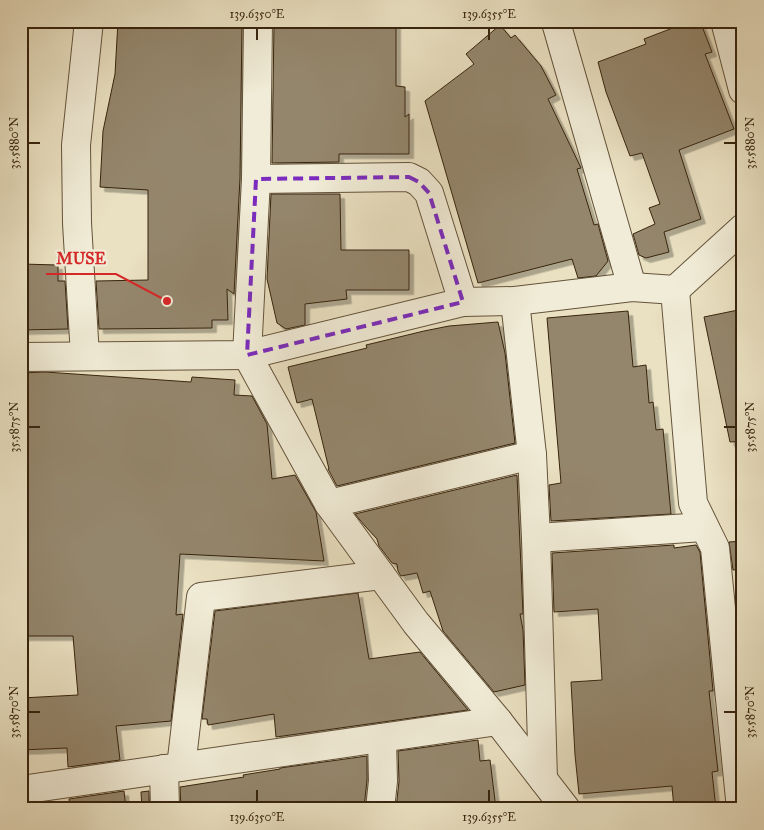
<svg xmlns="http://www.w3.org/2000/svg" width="764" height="830" viewBox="0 0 764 830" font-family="'IM FELL Great Primer',serif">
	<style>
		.building { fill: #94866c; stroke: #37240e; filter: url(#shadow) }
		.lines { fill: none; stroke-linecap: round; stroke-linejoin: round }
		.minor-casing { stroke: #64533b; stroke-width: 30 }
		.minor { stroke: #f1ecd7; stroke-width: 28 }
		.marked { fill: none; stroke: #7b2cbf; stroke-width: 4; stroke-dasharray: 10 6; stroke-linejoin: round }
		.ticks { fill: none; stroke: #37240e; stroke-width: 2 }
		.leader { fill: none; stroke: #d62828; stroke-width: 2 }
		.callout-dot { fill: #d62828; stroke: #f1ecd7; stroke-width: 2 }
		.callout-label { font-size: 16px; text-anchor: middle; font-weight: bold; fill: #d62828; stroke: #f1ecd7; stroke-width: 4.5; stroke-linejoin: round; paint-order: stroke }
		.neatline { fill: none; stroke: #37240e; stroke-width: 2 }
		.ticks-label { font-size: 12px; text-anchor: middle; fill: #37240e }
	</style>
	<defs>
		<filter id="shadow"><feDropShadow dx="4.5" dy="4.5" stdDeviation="0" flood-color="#0004"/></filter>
	</defs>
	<rect width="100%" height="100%" fill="#eae1c2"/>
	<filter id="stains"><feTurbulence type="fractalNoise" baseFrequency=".004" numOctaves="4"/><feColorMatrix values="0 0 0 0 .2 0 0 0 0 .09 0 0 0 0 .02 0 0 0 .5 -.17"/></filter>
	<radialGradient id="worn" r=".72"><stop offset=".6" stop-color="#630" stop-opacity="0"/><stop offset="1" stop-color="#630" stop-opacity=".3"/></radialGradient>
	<g class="building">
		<polygon points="118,21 235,21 235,23 242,23 240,178 234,294 227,289 228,320 212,320 212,328 99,329 96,281 148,280 148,190 100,187 103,131 115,74"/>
		<polygon points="310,21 396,21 396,86 405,87 405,117 409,114 409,154 339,154 339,162 272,163 274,23 310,23"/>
		<polygon points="691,21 700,21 712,52 705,54 734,129 679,150 701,219 664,232 669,252 646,258 639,255 633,234 655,224 649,208 660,204 642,153 630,156 606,92 598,62 646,44 644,39"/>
		<polygon points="500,25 511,38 515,35 541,66 556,95 548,99 581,168 577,169 594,225 598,224 608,261 596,276 578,278 572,259 478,283 425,101 474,64 466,54"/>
		<polygon points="271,194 340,194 341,250 409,250 409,290 346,290 347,299 305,304 305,325 286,329 277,323 267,279"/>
		<polygon points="21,264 58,265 58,281 65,281 68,329 21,330"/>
		<polygon points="743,309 743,441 730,442 704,317"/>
		<polygon points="628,311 633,367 646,365 649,403 653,402 656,430 663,429 671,514 551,521 549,485 561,483 547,318"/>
		<polygon points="498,322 505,353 515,443 337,486 328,469 329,469 312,399 297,403 288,367 367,348 366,345 424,331 449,326"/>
		<polygon points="45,372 191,382 192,377 235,380 234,395 252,396 267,424 272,479 295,475 316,512 324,561 180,554 176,615 183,614 171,721 116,726 120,760 68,767 67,748 21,750 21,698 78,695 73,636 22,636 21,373"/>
		<polygon points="517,475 523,614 520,614 523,630 525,685 494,692 443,631 430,591 423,593 417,573 401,576 398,571 397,564 392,563 379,546 377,539 365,526 355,514"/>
		<polygon points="743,541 743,569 733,570 729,542"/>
		<polygon points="674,545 674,548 696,545 700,552 713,691 709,691 718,771 712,772 716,809 674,809 672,786 579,794 575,755 571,682 602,680 598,609 554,612 552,553"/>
		<polygon points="358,593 369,659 420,652 468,710 276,737 274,714 208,725 207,719 202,719 215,611"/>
		<polygon points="478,740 480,761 490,760 496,809 396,809 399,781 398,751"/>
		<polygon points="367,756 367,780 364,807 349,809 181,809 180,787 244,777 243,775 280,769 280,768"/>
		<polygon points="124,791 126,809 70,809 69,799"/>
		<polygon points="149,791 149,809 142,809 141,792"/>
	</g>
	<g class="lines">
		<g class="minor-casing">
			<g id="minor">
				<polyline points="258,21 256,179 247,355 329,504 416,623 498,721 566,809"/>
				<polyline points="555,21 557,26 632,287"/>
				<polyline points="725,21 743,90"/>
				<polyline points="256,179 409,177 419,182 429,193 463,302"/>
				<polyline points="675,290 693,503 715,548 741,809"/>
				<polyline points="515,301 532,455 536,538 543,779"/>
				<polyline points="85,356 77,223 76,145 89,21"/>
				<polyline points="21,357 247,355 463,302 515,301 632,287 675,290 743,228"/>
				<polyline points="329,504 532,455"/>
				<polyline points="536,538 704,527"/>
				<polyline points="181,767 201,597 381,575"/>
				<polyline points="164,769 165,809"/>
				<polyline points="21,790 498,721"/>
				<polyline points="380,809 383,781 382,738"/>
			</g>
		</g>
		<use href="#minor" class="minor"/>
	</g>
	<path class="marked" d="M 409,177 L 419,182 L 429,193 L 463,302 L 247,355 L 256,179 Z"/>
	<path class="ticks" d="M 257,28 L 257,40M 489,28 L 489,40M 28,143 L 40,143M 724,143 L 736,143M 28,427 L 40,427M 724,427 L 736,427M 28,712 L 40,712M 724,712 L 736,712M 257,790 L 257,802M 489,790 L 489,802"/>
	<path class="leader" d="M167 301L116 274H46"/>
	<circle class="callout-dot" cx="167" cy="301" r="5"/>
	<g class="callout-label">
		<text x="81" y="264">MUSE</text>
	</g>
	<rect width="764" height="830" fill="none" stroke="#eae1c2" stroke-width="55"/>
	<rect x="28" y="28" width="708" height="774" class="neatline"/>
	<g class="ticks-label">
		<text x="257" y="18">139.6350°E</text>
		<text x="489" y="18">139.6355°E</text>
		<text transform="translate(14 143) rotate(-90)" y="4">35.5880°N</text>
		<text transform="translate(750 143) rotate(-90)" y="4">35.5880°N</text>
		<text transform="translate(14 427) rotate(-90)" y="4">35.5875°N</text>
		<text transform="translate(750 427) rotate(-90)" y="4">35.5875°N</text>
		<text transform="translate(14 712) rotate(-90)" y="4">35.5870°N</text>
		<text transform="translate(750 712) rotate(-90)" y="4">35.5870°N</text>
		<text x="257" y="821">139.6350°E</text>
		<text x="489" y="821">139.6355°E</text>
	</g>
	<rect width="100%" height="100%" filter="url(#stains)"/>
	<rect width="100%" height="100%" fill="url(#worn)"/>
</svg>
